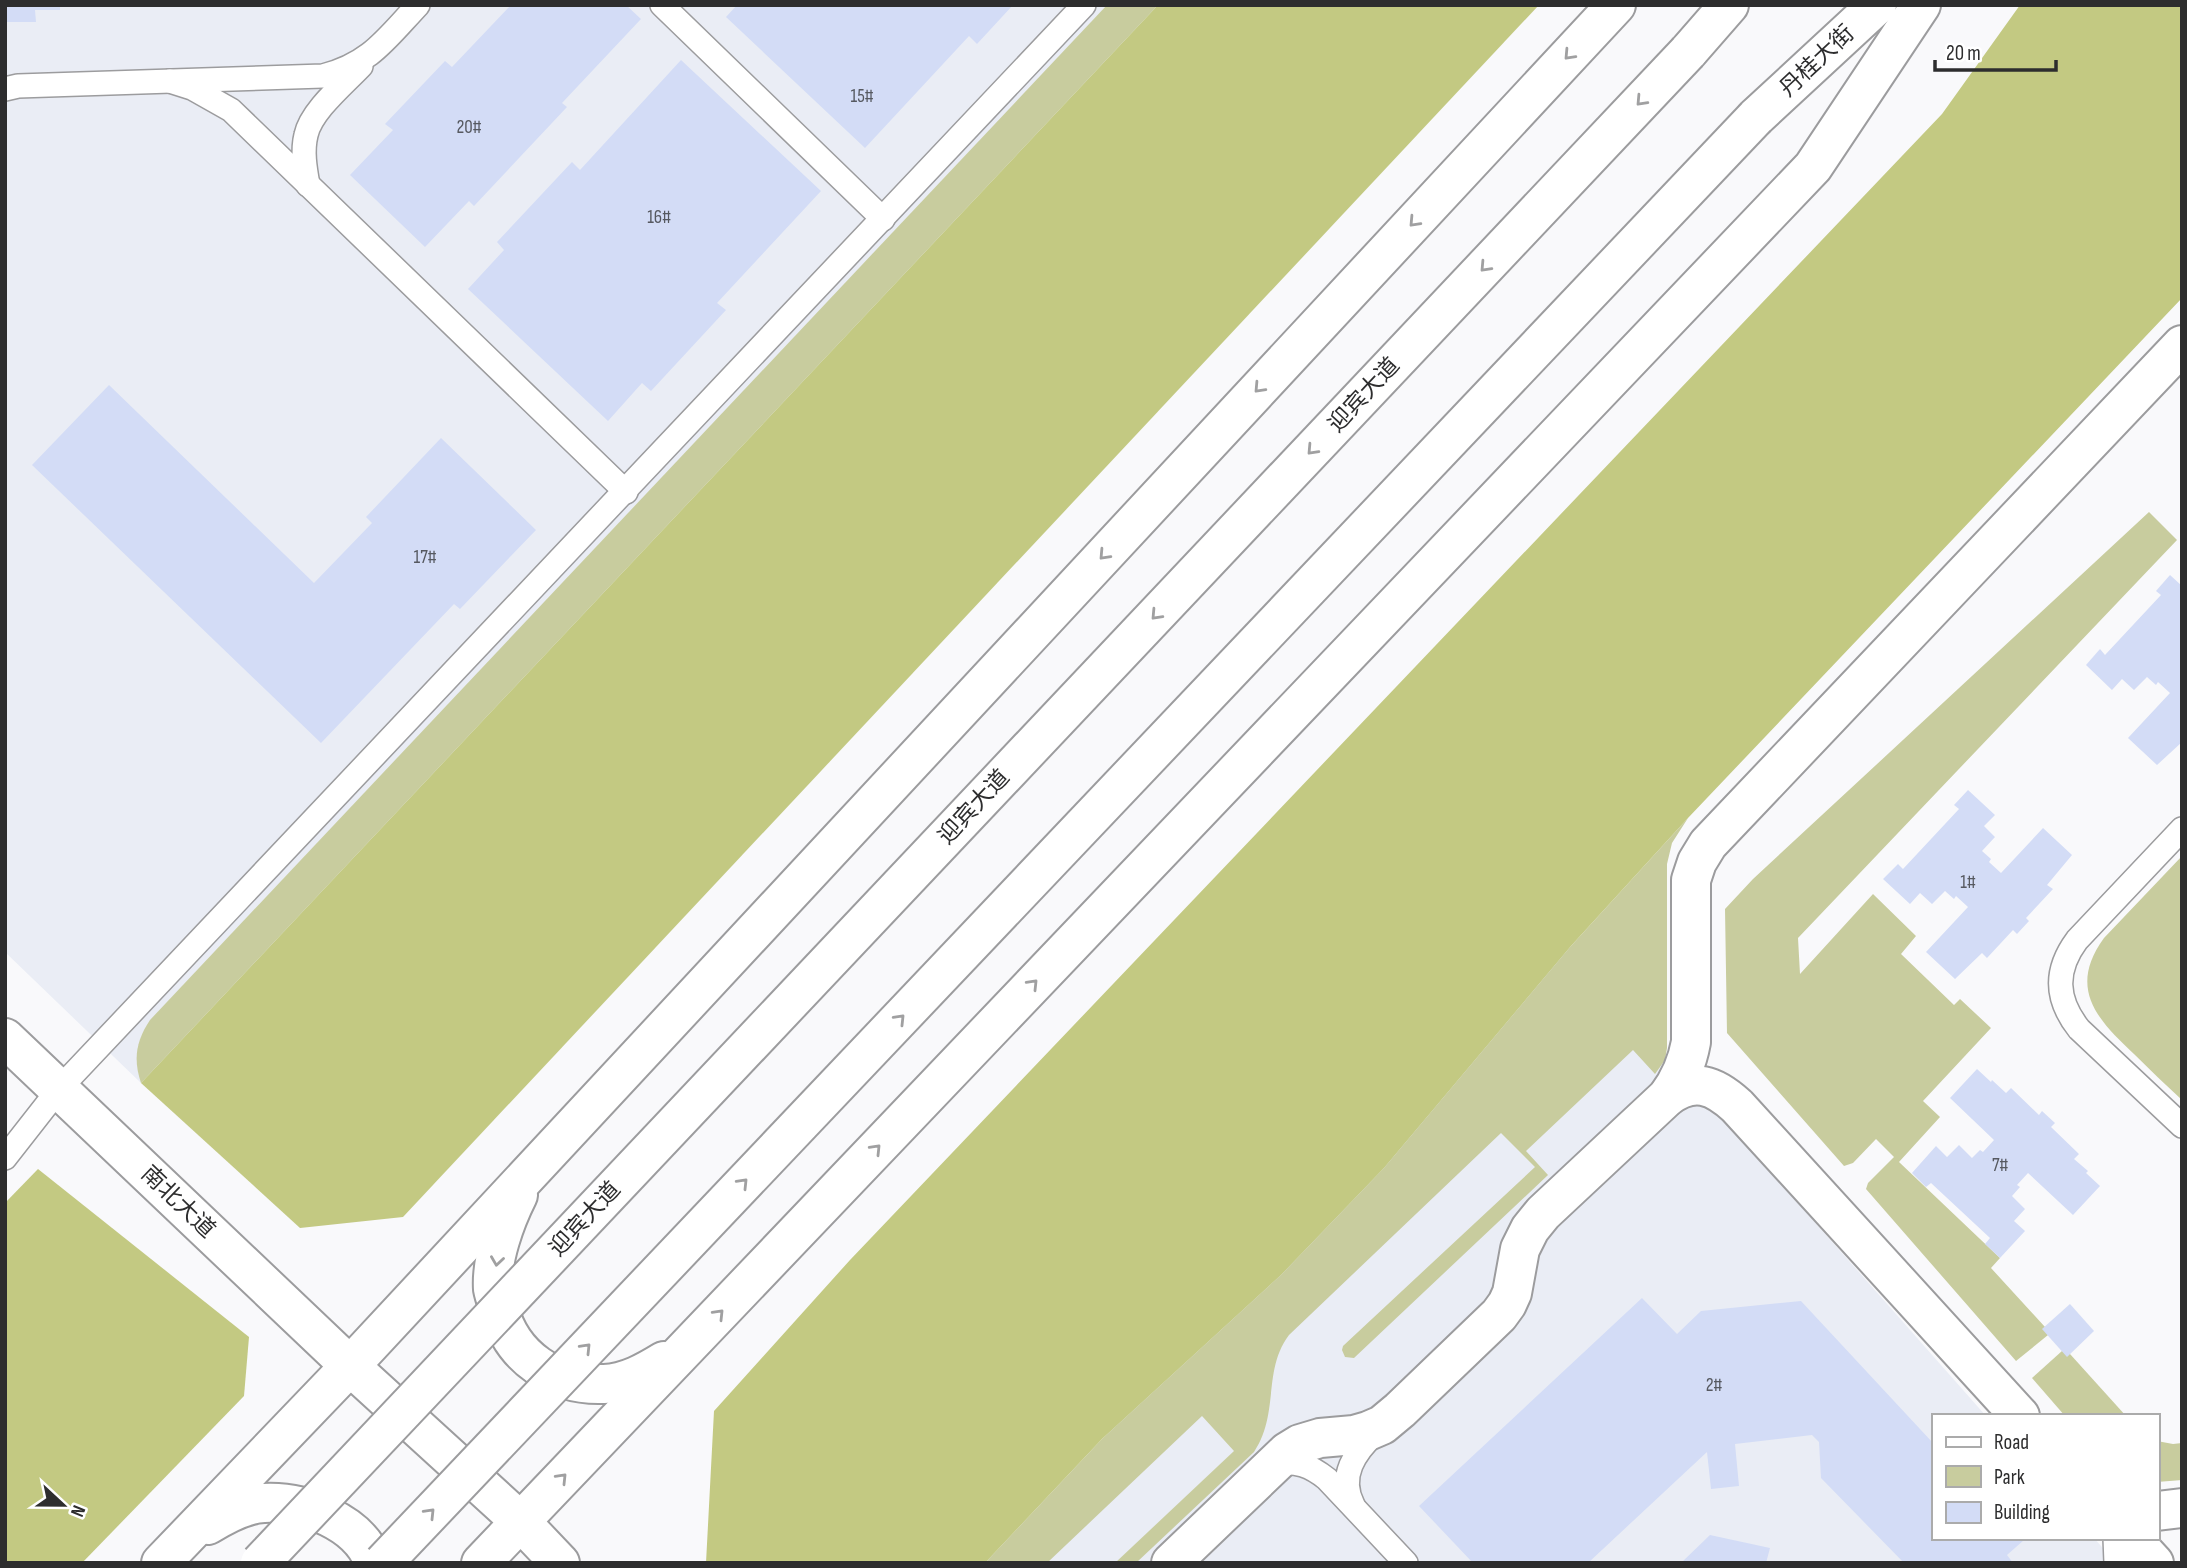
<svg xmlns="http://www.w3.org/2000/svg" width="2187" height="1568" viewBox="0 0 2187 1568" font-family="'Sofia Sans Condensed','Noto Sans SC',sans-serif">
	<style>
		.built { fill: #eaedf5 }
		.green { fill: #c8cc9e }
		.forest { fill: #c3c982 }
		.building { fill: #d3dcf6 }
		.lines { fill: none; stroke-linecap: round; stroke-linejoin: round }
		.lane-casing { stroke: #9c9c9e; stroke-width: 26 }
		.street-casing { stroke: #9c9c9e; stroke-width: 42 }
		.secondary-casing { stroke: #9c9c9e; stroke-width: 42 }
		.primary-casing { stroke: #9c9c9e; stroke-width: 42 }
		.lane { stroke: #fff; stroke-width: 23 }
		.street { stroke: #fff; stroke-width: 38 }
		.secondary { stroke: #fff; stroke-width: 38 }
		.primary { stroke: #fff; stroke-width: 38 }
		.primary-bridge-casing { stroke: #9c9c9e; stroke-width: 42; stroke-linecap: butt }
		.primary-bridge { stroke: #fff; stroke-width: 38 }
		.oneway { stroke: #a0a0a1 }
		.labels { text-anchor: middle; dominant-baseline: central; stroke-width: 7; stroke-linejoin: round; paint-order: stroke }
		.number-label { font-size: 19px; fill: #565960 }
		.street-label { font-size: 23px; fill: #2d2d2e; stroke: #fff }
	</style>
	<rect width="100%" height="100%" fill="#f9f9fb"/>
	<g class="built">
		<polygon points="5,5 1158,5 141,1083 5,952"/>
		<polygon points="1571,946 1986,1416 1933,1416 1933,1538 2094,1538 2116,1563 985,1563"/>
	</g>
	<g class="green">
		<path d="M 1107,5 L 1158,5 L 141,1083 C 133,1059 136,1041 150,1020 Z"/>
		<polygon points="2149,512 2177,540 1798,938 1800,974 1873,894 1916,936 1901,954 1954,1005 1960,999 1991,1028 1923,1101 1940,1117 1899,1162 2000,1258 1991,1268 2045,1327 2048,1335 2016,1361 1866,1189 1868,1183 1894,1157 1876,1139 1853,1163 1844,1166 1727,1033 1725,909 1753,879"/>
		<path d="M 1688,818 L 1672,843 L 1667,864 L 1667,1048 L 1665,1060 L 1655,1074 L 1633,1050 L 1526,1151 L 1548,1175 L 1354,1358 L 1345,1357 L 1342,1350 L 1343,1346 L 1535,1167 L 1501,1133 L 1289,1335 C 1262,1371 1280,1413 1254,1452 L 1136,1563 L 1115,1563 L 1234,1451 L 1202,1416 L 1047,1563 L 985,1563 L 1102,1439 L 1281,1275 L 1384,1168 L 1571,946 Z"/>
		<path d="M 2182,856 L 2182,1100 C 2166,1085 2150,1070 2134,1054 C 2098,1020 2067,989 2104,938 Z"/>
		<polygon points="2062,1351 2070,1354 2126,1416 2065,1416 2032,1378"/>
		<polygon points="2157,1441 2173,1444 2182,1443 2182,1480 2157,1482"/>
	</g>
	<g class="forest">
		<polygon points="1158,5 1539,5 403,1217 300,1228 141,1083"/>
		<polygon points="2020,5 2182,5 2182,298 1688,818 1571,946 1384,1168 1281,1275 1102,1439 985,1563 706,1563 714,1411 850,1260 1942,114"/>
		<polygon points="38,1169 249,1337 244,1396 82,1563 5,1563 5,1203"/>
	</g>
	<g class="building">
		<polygon points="5,5 60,5 60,10 35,10 36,22 5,22"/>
		<polygon points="511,5 626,5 641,19 562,103 567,107 474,206 469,201 425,247 350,175 393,130 385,124 445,61 452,67"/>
		<polygon points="737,5 1013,5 977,44 969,36 865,148 726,17"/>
		<polygon points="681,60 821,191 717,303 726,310 651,391 642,383 608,421 468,289 504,250 497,242 572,162 580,170"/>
		<polygon points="109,385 314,583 372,523 366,517 441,438 536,530 460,609 454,604 321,743 32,465"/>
		<polygon points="2170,575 2182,586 2182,742 2157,765 2128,738 2170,693 2158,682 2156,685 2147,677 2134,690 2122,679 2112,690 2086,665 2100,649 2105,655 2161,595 2156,591"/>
		<polygon points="1968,790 1995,815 1984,826 1995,837 1982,851 1991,859 1989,862 2001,873 2043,828 2072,855 2047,885 2053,889 2026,918 2029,921 2017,934 2013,930 1987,958 1982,953 1955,979 1926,952 1968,907 1956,896 1954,899 1945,891 1932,904 1920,893 1910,904 1883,879 1898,864 1903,869 1959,809 1954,805"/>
		<polygon points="1977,1069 1991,1082 1992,1080 2006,1093 2011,1088 2039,1115 2042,1111 2055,1123 2051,1127 2079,1154 2074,1159 2088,1171 2086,1173 2100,1186 2073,1215 2028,1173 2017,1185 2020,1187 2012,1196 2025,1209 2014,1221 2025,1231 2000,1258 1985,1244 1990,1238 1931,1183 1926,1187 1912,1173 1936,1146 1947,1157 1959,1145 1972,1158 1980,1150 1983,1152 1994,1140 1950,1098"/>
		<polygon points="1642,1298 1677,1334 1701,1311 1801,1301 1933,1443 1933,1538 2022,1538 2024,1540 2007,1555 2013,1563 1904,1563 1821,1478 1819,1442 1812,1435 1735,1444 1739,1486 1711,1489 1707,1452 1588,1563 1473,1563 1419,1506"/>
		<polygon points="2070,1304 2094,1331 2067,1357 2042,1329"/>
		<polygon points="1710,1535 1770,1548 1766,1563 1681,1563"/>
	</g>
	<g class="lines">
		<g class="lane-casing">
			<g id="lane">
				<polyline points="662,5 883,219"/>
				<polyline points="170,81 192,88 231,110 626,492"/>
				<path d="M 5,89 L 18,86 L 323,76 C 370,64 386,39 418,5"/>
				<path d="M 308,185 C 305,168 302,151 306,135 C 311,111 344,84 361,66"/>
				<path d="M 2182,829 L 2077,940 C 2054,971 2056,1000 2079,1029 L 2182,1126"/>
				<polyline points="5,1158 59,1089 1084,5"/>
				<path d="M 1275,1464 C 1296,1460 1311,1466 1327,1479 L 1406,1563"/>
				<path d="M 1353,1505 C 1338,1476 1355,1452 1376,1432"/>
				<polyline points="2115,1538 2116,1563"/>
			</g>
		</g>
		<g class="street-casing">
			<g id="street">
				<path d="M 1667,1097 C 1694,1077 1714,1085 1737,1106 L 2020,1416"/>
				<polyline points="2157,1511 2182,1508"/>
				<polyline points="2131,1538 2154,1563"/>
				<path d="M 1171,1563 L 1287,1452 L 1300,1444 L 1320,1438 L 1354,1435 L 1368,1431 L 1382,1425 L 1400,1410 L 1499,1315 L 1507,1304 L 1512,1293 L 1520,1249 L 1530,1229 L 1543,1213 L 1667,1097 C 1680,1080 1687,1064 1691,1042 L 1691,880 L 1697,862 L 1708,844 L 2182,345"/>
			</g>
		</g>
		<g class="secondary-casing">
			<polyline id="secondary" points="5,1038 350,1366 521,1522 560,1563"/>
		</g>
		<g class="primary-casing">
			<g id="primary">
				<polyline points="1688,52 1729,5"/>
				<polyline points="1756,117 1877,5"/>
				<path d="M 518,1195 C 505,1221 491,1259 493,1289 C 494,1295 497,1303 499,1309 C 512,1358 555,1386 604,1384 C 627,1383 646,1372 664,1361"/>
				<path d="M 208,1525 C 224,1515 244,1504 264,1503 C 304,1501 360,1522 374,1563"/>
				<polyline points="161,1563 350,1366 1616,5"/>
				<polyline points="481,1563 1813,167 1921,5"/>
			</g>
		</g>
		<use href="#lane" class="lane"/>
		<use href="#street" class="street"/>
		<use href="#secondary" class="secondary"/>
		<use href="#primary" class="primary"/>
		<g class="primary-bridge-casing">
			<g id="primary-bridge">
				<polyline points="260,1563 1688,52"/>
				<polyline points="383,1563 1756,117"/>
			</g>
		</g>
		<use href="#primary-bridge" class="primary-bridge"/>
	</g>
	<defs><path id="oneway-chevron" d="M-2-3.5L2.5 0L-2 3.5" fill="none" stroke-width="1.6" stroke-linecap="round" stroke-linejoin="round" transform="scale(1.75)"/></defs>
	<g class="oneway">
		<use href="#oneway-chevron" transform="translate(1569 55) rotate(133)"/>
		<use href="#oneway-chevron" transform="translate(1641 101) rotate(133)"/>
		<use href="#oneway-chevron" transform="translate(1414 222) rotate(133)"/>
		<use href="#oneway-chevron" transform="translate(1485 267) rotate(133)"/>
		<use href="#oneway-chevron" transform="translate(1259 388) rotate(133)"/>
		<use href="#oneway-chevron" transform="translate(1312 450) rotate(133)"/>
		<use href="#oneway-chevron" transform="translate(1104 555) rotate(133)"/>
		<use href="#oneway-chevron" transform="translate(1156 615) rotate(133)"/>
		<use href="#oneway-chevron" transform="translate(1033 984) rotate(-46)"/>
		<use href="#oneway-chevron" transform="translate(900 1019) rotate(-46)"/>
		<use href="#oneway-chevron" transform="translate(876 1149) rotate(-46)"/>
		<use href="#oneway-chevron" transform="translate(743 1183) rotate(-46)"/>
		<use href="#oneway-chevron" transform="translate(497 1261) rotate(98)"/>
		<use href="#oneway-chevron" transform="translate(719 1314) rotate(-46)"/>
		<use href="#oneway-chevron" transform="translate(586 1348) rotate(-46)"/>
		<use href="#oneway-chevron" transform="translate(562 1478) rotate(-46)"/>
		<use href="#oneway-chevron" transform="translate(430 1513) rotate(-46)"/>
	</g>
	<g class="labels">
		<g class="number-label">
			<text x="862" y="96">15#</text>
			<text x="469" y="127">20#</text>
			<text x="659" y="217">16#</text>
			<text x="425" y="557">17#</text>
			<text x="1968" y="882">1#</text>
			<text x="2000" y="1165">7#</text>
			<text x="1714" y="1385">2#</text>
		</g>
		<g class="street-label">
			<text transform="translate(1817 61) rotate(-43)">丹桂大街</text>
			<text transform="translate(1364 395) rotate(-47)">迎宾大道</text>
			<text transform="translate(974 807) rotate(-47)">迎宾大道</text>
			<text transform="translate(178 1202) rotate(44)">南北大道</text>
			<text transform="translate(585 1219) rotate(-47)">迎宾大道</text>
		</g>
	</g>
	<rect width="2187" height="1568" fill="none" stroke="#2d2d2e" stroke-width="14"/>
	<rect x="1932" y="1414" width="228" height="126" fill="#ffffff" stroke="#ababab" stroke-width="2"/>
	<rect x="1946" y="1437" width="35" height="10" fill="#ffffff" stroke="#ababab" stroke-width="2"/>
	<text x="1994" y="1449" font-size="21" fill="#2d2d2e">Road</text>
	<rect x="1946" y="1466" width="35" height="21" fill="#c8cc9e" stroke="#ababab" stroke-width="2"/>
	<text x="1994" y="1484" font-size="21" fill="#2d2d2e">Park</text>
	<rect x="1946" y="1502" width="35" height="21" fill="#d3dcf6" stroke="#ababab" stroke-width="2"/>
	<text x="1994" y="1519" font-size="21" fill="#2d2d2e">Building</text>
	<g transform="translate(63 1505) rotate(112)" stroke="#ffffff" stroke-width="5" paint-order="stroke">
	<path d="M0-5L12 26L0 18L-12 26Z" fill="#2d2d2e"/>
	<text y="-10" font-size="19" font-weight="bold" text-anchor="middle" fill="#2d2d2e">N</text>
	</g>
	<path d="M1935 60v10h121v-10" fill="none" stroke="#2d2d2e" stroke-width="3.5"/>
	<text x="1946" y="60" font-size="21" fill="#2d2d2e" stroke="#ffffff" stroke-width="5" paint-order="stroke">20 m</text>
</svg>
